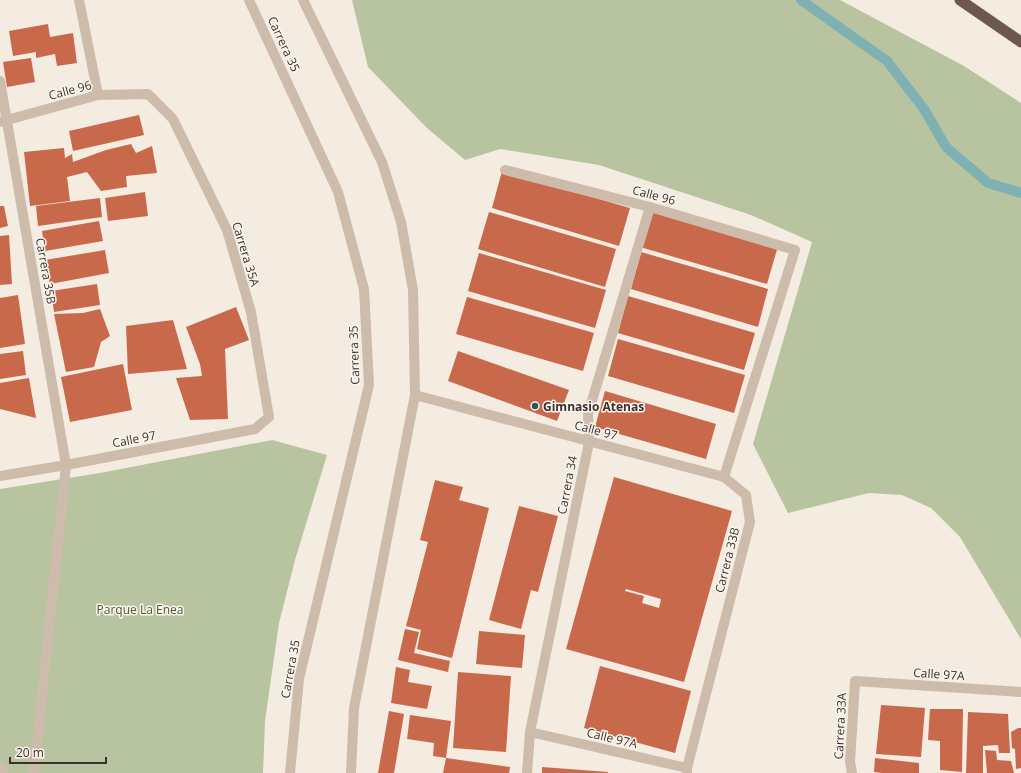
<svg xmlns="http://www.w3.org/2000/svg" width="1021" height="773" viewBox="0 0 1021 773" font-family="'Open Sans',sans-serif">
	<style>
		.green { fill: #b8c4a0 }
		.lines { fill: none; stroke-linecap: round; stroke-linejoin: round }
		.stream { stroke: #7fb0b2; stroke-width: 10 }
		.building { fill: #c8694b; fill-rule: evenodd }
		.pedestrian { stroke: #cdbbac; stroke-width: 10 }
		.minor { stroke: #cdbbac; stroke-width: 10 }
		.tertiary { stroke: #cdbbac; stroke-width: 10 }
		.trunk { stroke: #6c584f; stroke-width: 11 }
		.poi-dot { fill: #1f5a5e; stroke: #fbf5ee; stroke-width: 1.5 }
		.labels { text-anchor: middle; dominant-baseline: central; stroke-width: 3; stroke-linejoin: round; paint-order: stroke }
		.street-label { font-size: 12px; fill: #3b302b; stroke: #fbf5ee }
		.poi-label { font-size: 12px; font-weight: bold; fill: #3b302b; stroke: #fbf5ee; text-anchor: start }
		.park-label { font-size: 12px; fill: #4a5a2e; stroke: #fbf5ee }
	</style>
	<rect width="100%" height="100%" fill="#f4ebe1"/>
	<g class="green">
		<polygon points="352,0 840,0 964,66 1021,103 1021,639 960,537 931,508 902,495 869,493 788,513 753,444 812,242 751,215 599,165 500,149 465,160 427,128 368,67"/>
		<polygon points="272,440 327,455 295,560 279,623 265,721 263,773 0,773 0,489 100,473"/>
	</g>
	<g class="lines">
		<polyline class="stream" points="801,0 887,61 924,109 946,147 988,183 1021,193"/>
	</g>
	<g class="building">
		<polygon points="48,24 50,37 73,33 77,63 57,66 55,54 36,58 36,52 13,56 9,31"/>
		<polygon points="31,58 35,82 7,87 3,62"/>
		<polygon points="139,115 144,135 73,151 69,131"/>
		<polygon points="131,144 136,153 152,146 157,173 126,176 127,187 101,191 87,172 67,177 70,201 30,206 24,152 64,148 65,158 72,154 73,162 106,150"/>
		<polygon points="502,171 630,208 619,246 492,208"/>
		<polygon points="145,192 148,216 108,221 105,198"/>
		<polygon points="100,198 102,217 38,226 36,206"/>
		<polygon points="0,206 4,206 8,226 0,228"/>
		<polygon points="651,210 778,246 767,284 640,247"/>
		<polygon points="489,212 616,249 605,287 478,249"/>
		<polygon points="99,221 103,241 45,251 42,231"/>
		<polygon points="9,235 12,284 0,285 0,236"/>
		<polygon points="105,250 109,273 50,284 45,260"/>
		<polygon points="641,252 768,289 758,327 631,289"/>
		<polygon points="479,253 606,290 595,328 468,291"/>
		<polygon points="97,284 100,305 54,312 51,291"/>
		<polygon points="18,295 25,344 0,348 0,298"/>
		<polygon points="628,296 755,333 744,370 618,333"/>
		<polygon points="467,297 594,333 583,371 456,334"/>
		<polygon points="236,307 249,340 225,349 228,419 190,420 176,378 202,376 200,364 186,327"/>
		<polygon points="100,309 110,336 101,342 94,367 66,372 54,314 83,313"/>
		<polygon points="173,320 187,369 128,374 126,326"/>
		<polygon points="618,339 745,375 734,413 608,376"/>
		<polygon points="23,351 26,375 0,379 0,354"/>
		<polygon points="458,351 569,390 557,421 448,381"/>
		<polygon points="123,364 132,410 70,422 61,377"/>
		<polygon points="29,378 36,418 0,409 0,383"/>
		<polygon points="605,391 716,424 706,459 595,427"/>
		<path d="M 614,477 L 732,511 L 684,682 L 566,649 ZM 626,589 L 661,599 L 659,608 L 642,603 L 644,596 L 625,591 Z"/>
		<polygon points="435,480 463,487 459,500 489,508 452,658 417,649 421,630 406,626 428,542 420,540"/>
		<polygon points="519,506 558,516 538,592 531,590 521,629 489,620"/>
		<polygon points="405,629 419,632 414,653 450,661 448,672 398,660"/>
		<polygon points="479,631 525,635 522,668 476,664"/>
		<polygon points="600,666 691,691 675,753 584,728"/>
		<polygon points="396,667 410,670 408,682 432,686 427,709 391,703"/>
		<polygon points="458,672 511,676 506,752 453,748"/>
		<polygon points="881,705 925,708 921,757 876,754"/>
		<polygon points="930,709 963,709 962,772 940,770 940,741 928,740"/>
		<polygon points="389,711 404,714 394,773 378,773"/>
		<polygon points="968,712 1008,714 1010,753 999,753 998,745 983,746 983,773 966,773"/>
		<polygon points="410,715 451,721 446,758 433,756 434,743 407,739"/>
		<polygon points="1018,728 1021,728 1021,768 1016,769 1015,749 1012,748 1011,732"/>
		<polygon points="985,750 996,751 997,760 1011,761 1014,773 987,773"/>
		<polygon points="446,758 510,767 509,773 443,773"/>
		<polygon points="875,758 919,763 919,773 882,773 874,772"/>
		<polygon points="542,767 608,772 608,773 542,773"/>
	</g>
	<g class="lines">
		<g class="pedestrian">
			<polyline points="79,0 98,95"/>
			<polyline points="0,767 4,773"/>
			<polyline points="34,773 66,465"/>
		</g>
		<g class="minor">
			<polyline points="0,81 66,465"/>
			<polyline points="0,122 98,95 148,94 173,119 227,230 251,312 269,417 255,429 66,465 0,476"/>
			<polyline points="505,170 650,207 795,250 724,477 746,495 750,522 687,768 687,773"/>
			<polyline points="415,395 724,477"/>
			<polyline points="530,732 687,768"/>
			<polyline points="527,773 530,732 589,442 588,414 650,207"/>
			<polyline points="852,773 850,762 855,681 1021,692"/>
		</g>
		<g class="tertiary">
			<polyline points="249,0 338,192 364,289 369,385 299,679 290,773"/>
			<polyline points="303,0 382,162 401,222 413,290 415,395 354,708 351,773"/>
		</g>
		<polyline class="trunk" points="960,0 1021,42"/>
	</g>
	<circle class="poi-dot" cx="535" cy="406" r="4"/>
	<g class="labels">
		<g class="street-label">
			<text transform="translate(284 44) rotate(65)">Carrera 35</text>
			<text transform="translate(70 90) rotate(-15)">Calle 96</text>
			<text transform="translate(654 195) rotate(15)">Calle 96</text>
			<text transform="translate(246 254) rotate(73)">Carrera 35A</text>
			<text transform="translate(46 271) rotate(80)">Carrera 35B</text>
			<text transform="translate(354 355) rotate(-92)">Carrera 35</text>
			<text transform="translate(596 430) rotate(15)">Calle 97</text>
			<text transform="translate(134 439) rotate(-11)">Calle 97</text>
			<text transform="translate(567 485) rotate(-79)">Carrera 34</text>
			<text transform="translate(727 560) rotate(-76)">Carrera 33B</text>
			<text transform="translate(290 669) rotate(-80)">Carrera 35</text>
			<text transform="translate(939 674) rotate(4)">Calle 97A</text>
			<text transform="translate(840 726) rotate(-87)">Carrera 33A</text>
			<text transform="translate(612 738) rotate(13)">Calle 97A</text>
		</g>
		<g class="poi-label">
			<text x="543" y="406">Gimnasio Atenas</text>
		</g>
		<g class="park-label">
			<text x="140" y="609">Parque La Enea</text>
		</g>
	</g>
	<path d="M10 757v6h96v-6" fill="none" stroke="#3b302b" stroke-width="2"/>
	<text x="16" y="757" font-size="12" fill="#3b302b" stroke="#fbf5ee" stroke-width="3" paint-order="stroke">20 m</text>
</svg>
